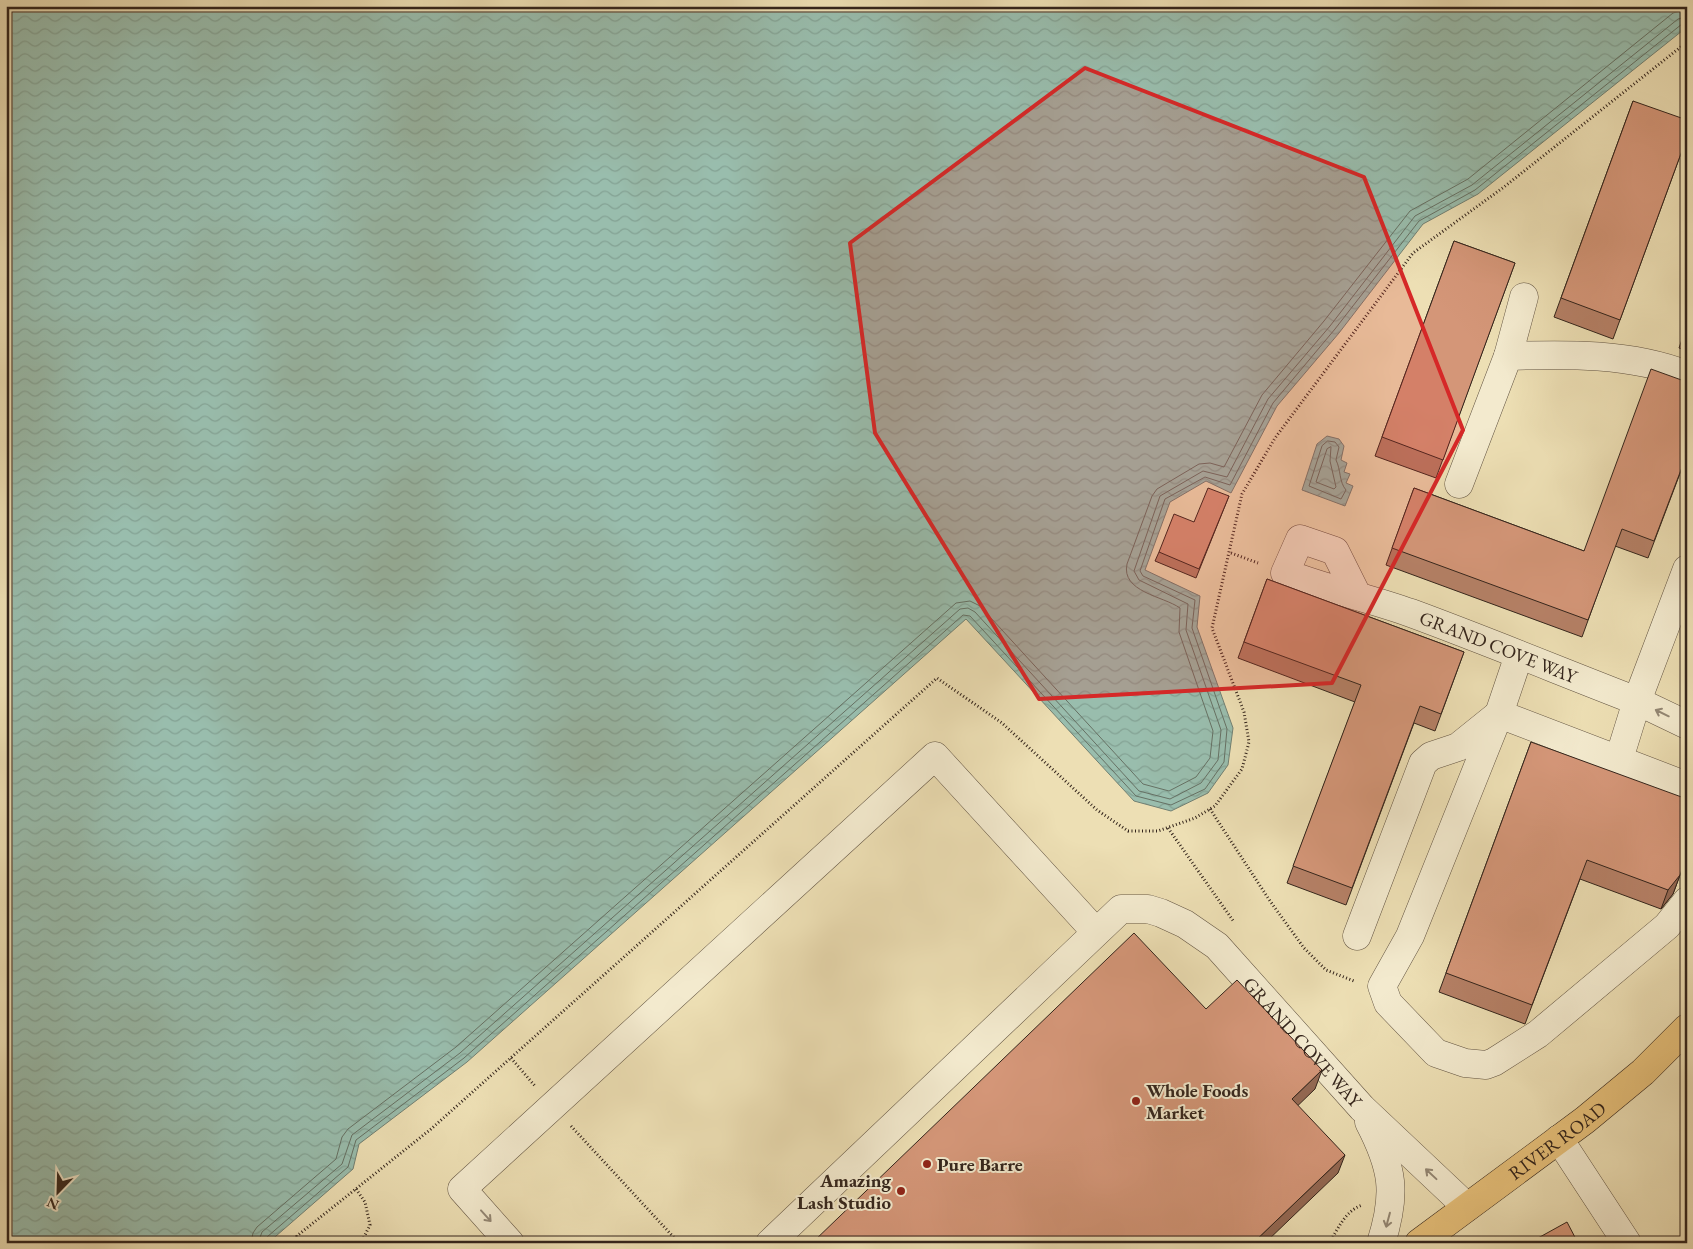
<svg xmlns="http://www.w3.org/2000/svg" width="1693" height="1249" viewBox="0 0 1693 1249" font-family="'EB Garamond',serif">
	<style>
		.water { fill: url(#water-waves); stroke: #718073 }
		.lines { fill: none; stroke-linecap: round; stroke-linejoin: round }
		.shore { stroke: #667164; stroke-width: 1 }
		.minor-casing { stroke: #625442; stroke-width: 29 }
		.major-casing { stroke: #34251c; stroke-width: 29 }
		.path { stroke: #34251c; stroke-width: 3; stroke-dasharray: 1 2.5; stroke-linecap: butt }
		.minor { stroke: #f3eace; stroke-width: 28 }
		.major { stroke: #e6c07a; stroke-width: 28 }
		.wall { fill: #b68167; stroke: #34251c }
		.shaded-wall { fill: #946954; stroke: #34251c }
		.building { fill: #d49678; stroke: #34251c }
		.oneway { stroke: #948875 }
		.marked { fill: #d62828; fill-opacity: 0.2; stroke: #d62828; stroke-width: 4; stroke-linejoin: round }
		.poi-dot { fill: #8f2418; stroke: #f3eace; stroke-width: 2 }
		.labels { text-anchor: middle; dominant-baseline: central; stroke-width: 4; stroke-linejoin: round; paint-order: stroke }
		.street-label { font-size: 19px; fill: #34251c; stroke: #f3eace }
		.poi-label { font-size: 19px; font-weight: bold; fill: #34251c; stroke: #f3eace; text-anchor: start }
	</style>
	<defs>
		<pattern id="water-waves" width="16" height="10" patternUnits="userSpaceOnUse" patternTransform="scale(1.25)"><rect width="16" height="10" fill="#99bdad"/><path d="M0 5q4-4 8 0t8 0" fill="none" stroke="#84a294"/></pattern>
	</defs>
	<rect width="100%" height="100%" fill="#eddfb4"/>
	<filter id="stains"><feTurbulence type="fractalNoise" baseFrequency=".004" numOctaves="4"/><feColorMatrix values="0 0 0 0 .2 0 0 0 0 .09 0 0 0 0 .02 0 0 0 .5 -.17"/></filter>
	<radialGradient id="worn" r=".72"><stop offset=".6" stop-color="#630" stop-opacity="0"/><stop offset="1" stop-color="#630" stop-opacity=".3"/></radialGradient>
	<g class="water">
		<polygon points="6,6 1687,6 1687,27 1478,194 1423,224 1339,333 1277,406 1231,493 1206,481 1170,502 1145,570 1200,596 1197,627 1233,728 1228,765 1208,793 1171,811 1134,801 966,619 467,1062 359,1144 353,1169 268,1243 6,1243"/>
		<polygon points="1327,436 1339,439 1344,446 1341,460 1347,463 1344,472 1350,474 1346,483 1353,486 1345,506 1302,490 1317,444"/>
	</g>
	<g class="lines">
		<g class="shore">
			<path d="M 1328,441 L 1335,442 L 1339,447 L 1336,460 C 1341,470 1339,482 1346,490 L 1341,499 L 1309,486 L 1322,446 Z"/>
			<polygon points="1331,447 1330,461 1336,487 1334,489 1316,482 1327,449"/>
			<path d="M 251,1243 L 253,1233 L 257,1227 L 336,1159 L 342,1137 L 348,1129 L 456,1047 L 956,603 L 970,601 L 980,606 L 1143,784 L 1169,791 L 1196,777 L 1210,758 L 1213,731 L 1179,632 L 1180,608 C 1163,596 1121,592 1127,564 L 1152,496 L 1157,489 L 1199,464 L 1210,463 L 1224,467 L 1262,395 L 1324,321 L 1410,211 L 1468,179 L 1673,13 L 1687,9"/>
			<polyline points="258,1243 262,1232 342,1164 352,1135 460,1053 960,609 968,608 975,612 1139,791 1170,799 1201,783 1218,760 1221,730 1186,630 1188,604 1139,580 1134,571 1160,496 1203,471 1227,477 1268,399 1330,326 1415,216 1472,185 1678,19 1687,17"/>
			<polyline points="265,1243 267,1237 348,1167 356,1140 464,1058 963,615 970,616 1136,796 1171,805 1205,789 1224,762 1227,729 1192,628 1195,600 1143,576 1140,571 1165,499 1205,477 1230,485 1273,403 1335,329 1419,221 1475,190 1682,24 1687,23"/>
		</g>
		<g class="minor-casing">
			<g id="minor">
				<polyline points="1508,356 1524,297"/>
				<path d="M 1459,484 L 1508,356 C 1567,354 1631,353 1687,375"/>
				<path id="s1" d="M 1357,595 L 1335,551 L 1300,539 L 1285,573 C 1326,589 1369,598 1411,613 C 1487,641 1562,672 1637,701 L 1687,569"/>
				<polyline points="1519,655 1499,714 1687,786"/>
				<polyline points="1619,759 1637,701 1687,725"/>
				<polyline points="1357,936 1423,763 1431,756 1458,747 1499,714 1410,936 1382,986 1388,1003 1436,1053 1465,1063 1486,1065 1494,1062 1538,1034 1667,926 1687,901"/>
				<path d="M 1369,1122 C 1393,1168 1397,1193 1381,1243"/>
				<polyline points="1559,1139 1627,1243"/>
				<polyline points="510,1243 462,1189 935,756 1095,931"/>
				<path id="s2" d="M 770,1243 L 1121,909 L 1148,909 L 1161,913 L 1185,924 L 1217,946 L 1362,1108 L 1467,1207"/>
			</g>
		</g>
		<g class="major-casing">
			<g id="major">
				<path id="s3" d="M 1419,1243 L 1585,1120 L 1643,1072 L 1687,1028"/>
			</g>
		</g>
		<g class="path">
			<polyline points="1231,553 1258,563"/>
			<polyline points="1210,809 1270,901 1304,948 1326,970 1354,981"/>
			<polyline points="1168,828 1234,922"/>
			<polyline points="511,1058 535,1086"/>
			<polyline points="571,1126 679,1243"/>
			<polyline points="356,1189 365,1202 370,1225 361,1243"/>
			<polyline points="296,1236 302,1243"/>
			<polyline points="288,1243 431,1129 937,678 1002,723 1097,810 1128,831 1158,831 1195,818 1215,806 1242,769 1249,742 1244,712 1212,628 1242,494 1275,438 1413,253 1504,187 1687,42"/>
			<path d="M 1329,1243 C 1339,1228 1344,1212 1362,1205"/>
		</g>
		<use href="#minor" class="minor"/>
		<use href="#major" class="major"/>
	</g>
	<g class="wall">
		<polygon points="1633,101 1687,137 1613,339 1554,317"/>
		<polygon points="1454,241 1515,263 1436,478 1375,456"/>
		<polygon points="1687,325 1687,351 1679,348"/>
		<polygon points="1687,455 1648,558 1615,546 1582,637 1386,565 1414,488 1584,551"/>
		<polygon points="1229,496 1196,578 1155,561 1159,552 1194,522"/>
		<polygon points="1267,579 1464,652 1435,731 1414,723 1346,905 1287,883 1355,702 1238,658"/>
		<polygon points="1531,742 1687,856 1673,894 1661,909 1580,879 1525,1024 1439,992"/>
	</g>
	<g class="shaded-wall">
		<polygon points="1687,856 1673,894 1661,909 1668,890"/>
		<polygon points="1322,1070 1315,1089 1285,1118 1292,1099"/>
		<polygon points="1345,1155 1338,1173 1265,1243 1253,1243"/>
	</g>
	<g class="building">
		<polygon points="1633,101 1687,120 1687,137 1620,320 1561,298"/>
		<polygon points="1454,241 1515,263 1443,460 1382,437"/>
		<polygon points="1651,369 1687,382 1687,454 1654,541 1622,529 1588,620 1392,548 1414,488 1584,551"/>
		<polygon points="1208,488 1229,496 1199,569 1159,552 1174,514 1194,522"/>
		<polygon points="1267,579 1464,652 1441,714 1420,706 1352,888 1293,866 1361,685 1244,642"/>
		<polygon points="1531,742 1687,799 1687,856 1680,875 1668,890 1587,860 1532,1005 1446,973"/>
		<polygon points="1134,933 1206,1009 1237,980 1322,1070 1292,1099 1345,1155 1253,1243 812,1243"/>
		<polygon points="1567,1222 1578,1243 1529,1243"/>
	</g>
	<defs><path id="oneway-shaft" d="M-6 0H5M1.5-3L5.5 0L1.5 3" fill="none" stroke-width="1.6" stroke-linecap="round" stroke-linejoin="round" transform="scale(1.25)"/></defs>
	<g class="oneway">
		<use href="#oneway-shaft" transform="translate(1662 713) rotate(-154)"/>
		<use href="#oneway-shaft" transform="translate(1431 1174) rotate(-137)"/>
		<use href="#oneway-shaft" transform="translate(486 1216) rotate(48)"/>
		<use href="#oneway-shaft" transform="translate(1388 1220) rotate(105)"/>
	</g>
	<path class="marked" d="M 1085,68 L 1364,177 L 1463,430 L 1332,683 L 1039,699 L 875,433 L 850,243 Z"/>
	<g class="poi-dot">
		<circle cx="1136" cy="1101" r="5"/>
		<circle cx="927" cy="1164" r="5"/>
		<circle cx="901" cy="1191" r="5"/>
	</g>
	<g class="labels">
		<g class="street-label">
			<text stroke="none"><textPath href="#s1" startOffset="349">GRAND COVE WAY</textPath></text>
			<text stroke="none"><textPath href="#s2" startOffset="719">GRAND COVE WAY</textPath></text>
			<text stroke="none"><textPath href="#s3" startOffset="172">RIVER ROAD</textPath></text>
		</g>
		<g class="poi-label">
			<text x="1146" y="1090">Whole Foods<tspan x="1146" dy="22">Market</tspan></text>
			<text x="937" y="1164">Pure Barre</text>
			<text x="891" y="1180" text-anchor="end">Amazing<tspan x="891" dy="22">Lash Studio</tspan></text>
		</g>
	</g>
	<rect width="1693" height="1249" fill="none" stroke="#eddfb4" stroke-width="25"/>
	<rect x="8" y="8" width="1678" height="1234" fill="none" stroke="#34251c" stroke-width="2.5"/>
	<rect x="12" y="12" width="1668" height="1224" fill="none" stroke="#34251c"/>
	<g transform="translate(58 1192) rotate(203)" stroke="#f3eace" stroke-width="4" paint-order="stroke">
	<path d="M0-4L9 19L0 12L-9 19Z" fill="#34251c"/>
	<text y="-8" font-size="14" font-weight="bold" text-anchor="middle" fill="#34251c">N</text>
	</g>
	<rect width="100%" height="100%" filter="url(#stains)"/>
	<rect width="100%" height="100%" fill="url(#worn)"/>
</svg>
